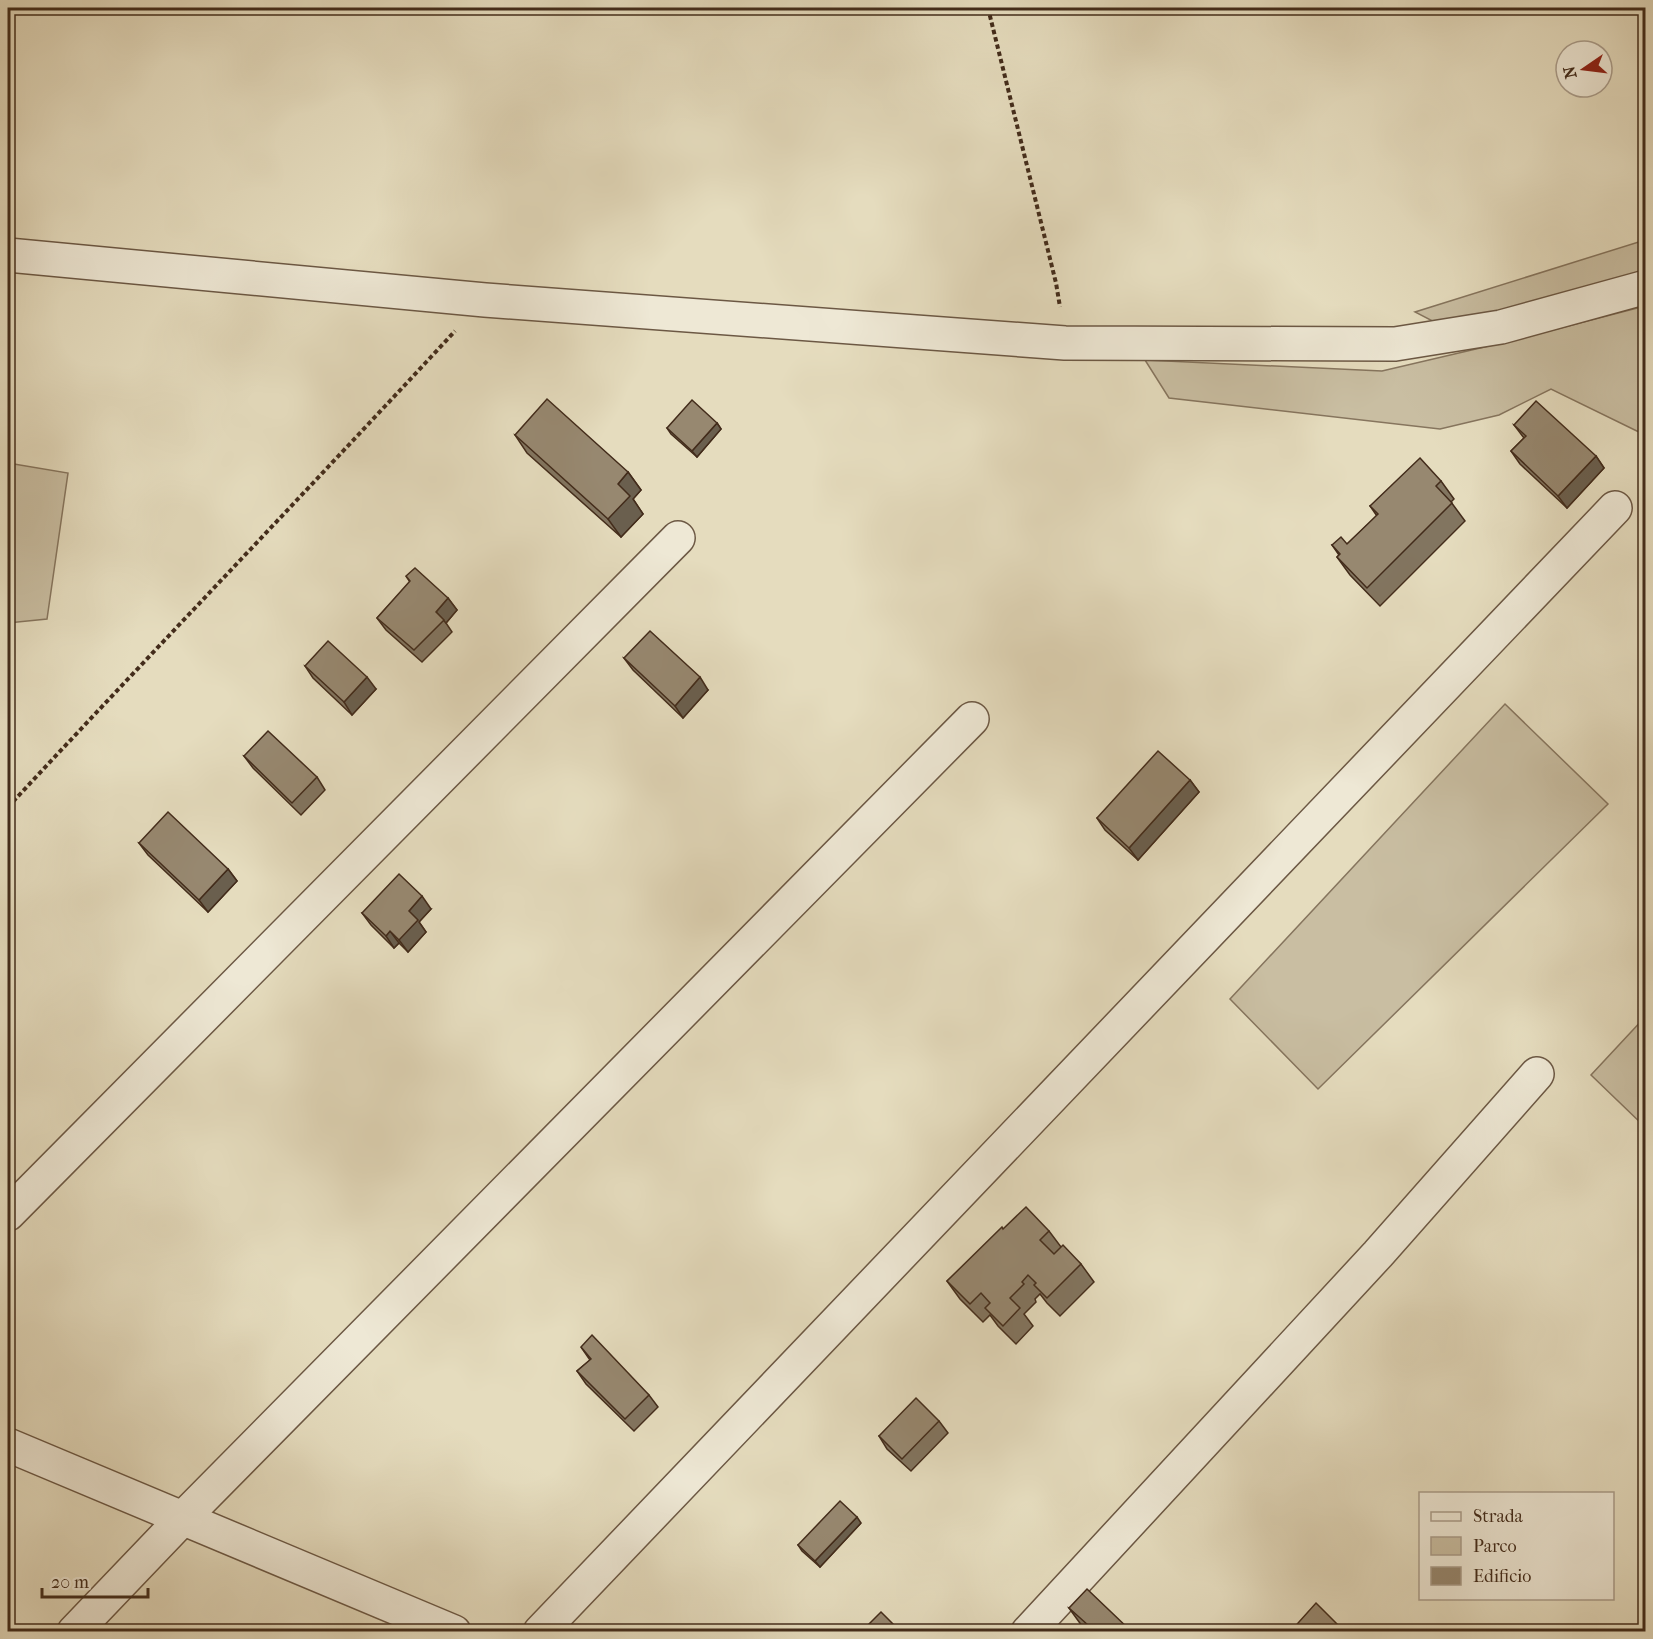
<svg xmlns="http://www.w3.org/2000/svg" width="1653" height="1639" viewBox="0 0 1653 1639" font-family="'IM FELL French Canon',serif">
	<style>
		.green { fill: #c9bea2; stroke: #86755e; stroke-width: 1.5 }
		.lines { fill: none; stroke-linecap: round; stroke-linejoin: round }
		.minor-casing { stroke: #6c5844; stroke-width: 36 }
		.path { stroke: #432c1b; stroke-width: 4; stroke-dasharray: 4.5 3; stroke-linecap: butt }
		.minor { stroke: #eee8d5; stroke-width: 33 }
		.wall { fill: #827560; stroke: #432c1b; stroke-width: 1.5 }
		.shaded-wall { fill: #6a5f4e; stroke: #432c1b; stroke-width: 1.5 }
		.building { fill: #978870; stroke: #432c1b; stroke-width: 1.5 }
	</style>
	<rect width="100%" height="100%" fill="#e5dcbe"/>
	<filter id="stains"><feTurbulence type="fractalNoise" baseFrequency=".00333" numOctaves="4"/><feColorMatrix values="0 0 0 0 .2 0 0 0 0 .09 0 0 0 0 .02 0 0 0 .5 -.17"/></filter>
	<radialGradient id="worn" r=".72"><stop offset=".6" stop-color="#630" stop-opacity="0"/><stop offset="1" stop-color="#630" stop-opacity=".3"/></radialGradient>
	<g class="green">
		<polygon points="1645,240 1645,274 1444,327 1415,312"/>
		<polygon points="1645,306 1645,435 1551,389 1499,415 1440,429 1169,398 1145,360 1382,371 1510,341"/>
		<polygon points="8,463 68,473 47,619 8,623"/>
		<polygon points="1505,704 1608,804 1318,1089 1230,999"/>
		<polygon points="1645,1017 1645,1127 1591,1075"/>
	</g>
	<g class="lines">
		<g class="minor-casing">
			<g id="minor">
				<polyline points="8,255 485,300 1065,343 1395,344 1501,327 1646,287"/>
				<polyline points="8,1214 678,538"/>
				<polyline points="8,1445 454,1632"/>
				<polyline points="74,1632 182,1519 972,719"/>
				<polyline points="540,1632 1615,508"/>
				<polyline points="1028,1632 1378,1254 1537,1074"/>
			</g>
		</g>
		<g class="path">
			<polyline points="988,8 1056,283 1060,307"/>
			<path d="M 8,807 C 156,648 307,491 455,331"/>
		</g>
		<use href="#minor" class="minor"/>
	</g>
	<g class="wall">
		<polygon points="717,423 721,429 697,457 671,434 667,428"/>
		<polygon points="1514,425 1596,456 1604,468 1567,508 1520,464 1511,451 1524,438"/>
		<polygon points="515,435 628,472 641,490 633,499 643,514 621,537 527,453"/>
		<polygon points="1441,481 1454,499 1451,502 1465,521 1380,606 1350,575 1337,557 1339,555 1332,545 1347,544 1377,516 1370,506"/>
		<polygon points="406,576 448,598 457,610 446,623 452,632 422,662 386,630 377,618 410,582"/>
		<polygon points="624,658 708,690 683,718 633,670"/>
		<polygon points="305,666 376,689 352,715 313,678"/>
		<polygon points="244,756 317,777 325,790 301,815 253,768"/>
		<polygon points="1190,780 1199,792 1138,860 1105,830 1097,818"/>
		<polygon points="139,843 228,869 237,881 208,912 148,855"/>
		<polygon points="431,909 419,922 426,932 408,952 399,943 394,948 371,925 362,913"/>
		<polygon points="1003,1229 1049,1231 1061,1247 1081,1264 1094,1282 1060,1316 1047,1303 1040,1294 1035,1299 1036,1302 1024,1314 1033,1326 1016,1344 998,1326 990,1315 983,1322 960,1299 947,1281"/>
		<polygon points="581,1347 649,1395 658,1407 634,1431 586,1384 577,1371 590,1360"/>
		<polygon points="939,1421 948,1433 911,1471 887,1449 879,1436"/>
		<polygon points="861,1523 820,1567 802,1551 798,1545"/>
		<polygon points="1069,1608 1132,1632 1088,1632 1082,1626"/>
	</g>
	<g class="shaded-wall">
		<polygon points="717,423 721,429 697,457 692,451"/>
		<polygon points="1596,456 1604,468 1567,508 1558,496"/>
		<polygon points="628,472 641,490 633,499 643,514 621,537 608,519 618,484"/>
		<polygon points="448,598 457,610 446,623 436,612"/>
		<polygon points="367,677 376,689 352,715 344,702"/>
		<polygon points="700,677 708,690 683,718 675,706"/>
		<polygon points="1190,780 1199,792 1138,860 1129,848"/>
		<polygon points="228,869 237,881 208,912 199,900"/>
		<polygon points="422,896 431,909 419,922 426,932 408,952 399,940 409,911"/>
		<polygon points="390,931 399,943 394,948 386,936"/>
		<polygon points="857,1517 861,1523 820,1567 815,1561"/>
	</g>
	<g class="building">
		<polygon points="547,399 628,472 618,484 630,496 608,519 515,435"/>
		<polygon points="692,400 717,423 692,451 667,428"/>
		<polygon points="1536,401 1596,456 1558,496 1511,451 1526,436 1514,425"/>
		<polygon points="1420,458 1441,481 1436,486 1452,503 1367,588 1337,557 1340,554 1332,545 1341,537 1347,544 1378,514 1370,506"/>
		<polygon points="415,568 448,598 436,612 444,620 414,650 377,618 410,581 406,576"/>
		<polygon points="650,631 700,677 675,706 624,658"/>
		<polygon points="328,641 367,677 344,702 305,666"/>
		<polygon points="268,731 317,777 292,803 244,756"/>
		<polygon points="1158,751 1190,780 1129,848 1097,818"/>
		<polygon points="168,812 228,869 199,900 139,843"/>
		<polygon points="399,874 422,896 409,911 418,920 399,940 390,931 386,936 362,913"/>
		<polygon points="1026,1207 1049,1231 1040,1240 1054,1254 1063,1245 1081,1264 1047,1298 1034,1285 1036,1283 1028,1275 1022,1282 1024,1284 1010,1298 1020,1308 1003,1326 985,1308 990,1303 981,1293 970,1304 947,1281 1002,1227 1003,1229"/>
		<polygon points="592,1335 649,1395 625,1419 577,1371 591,1359 581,1347"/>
		<polygon points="916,1398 939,1421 902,1459 879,1436"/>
		<polygon points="840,1501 857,1517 815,1561 798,1545"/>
		<polygon points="1087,1589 1132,1632 1088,1632 1086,1629 1089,1626 1069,1608"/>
		<polygon points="1316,1603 1345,1632 1290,1632"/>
		<polygon points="881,1612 901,1632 861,1632"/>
	</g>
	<rect width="1653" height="1639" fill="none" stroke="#e5dcbe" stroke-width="30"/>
	<rect x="9" y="9" width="1635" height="1621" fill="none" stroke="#432c1b" stroke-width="3"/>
	<rect x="15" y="15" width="1623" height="1609" fill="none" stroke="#432c1b" stroke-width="1.5"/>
	<rect x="1419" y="1492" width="195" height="108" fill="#eee8d5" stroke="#aa9d8b" stroke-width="1.5"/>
	<rect x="1431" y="1512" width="30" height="9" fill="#eee8d5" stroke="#aa9d8b" stroke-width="1.5"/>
	<text x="1473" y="1522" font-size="18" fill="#432c1b">Strada</text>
	<rect x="1431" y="1537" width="30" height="18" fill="#c9bea2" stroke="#aa9d8b" stroke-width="1.5"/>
	<text x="1473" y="1552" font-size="18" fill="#432c1b">Parco</text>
	<rect x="1431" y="1567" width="30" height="18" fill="#978870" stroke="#aa9d8b" stroke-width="1.5"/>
	<text x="1473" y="1582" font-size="18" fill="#432c1b">Edificio</text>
	<g transform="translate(1584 69) rotate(256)"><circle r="28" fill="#eee8d5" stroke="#aa9d8b" stroke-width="1.5"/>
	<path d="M0-4.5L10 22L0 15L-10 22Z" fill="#8f2418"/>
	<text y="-9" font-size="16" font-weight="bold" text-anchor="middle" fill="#432c1b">N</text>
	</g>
	<path d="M42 1588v9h106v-9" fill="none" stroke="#432c1b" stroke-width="3"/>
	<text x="51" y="1588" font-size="18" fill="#432c1b" stroke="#eee8d5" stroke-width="4.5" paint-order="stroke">20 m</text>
	<rect width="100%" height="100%" filter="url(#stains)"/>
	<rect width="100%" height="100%" fill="url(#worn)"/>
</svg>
